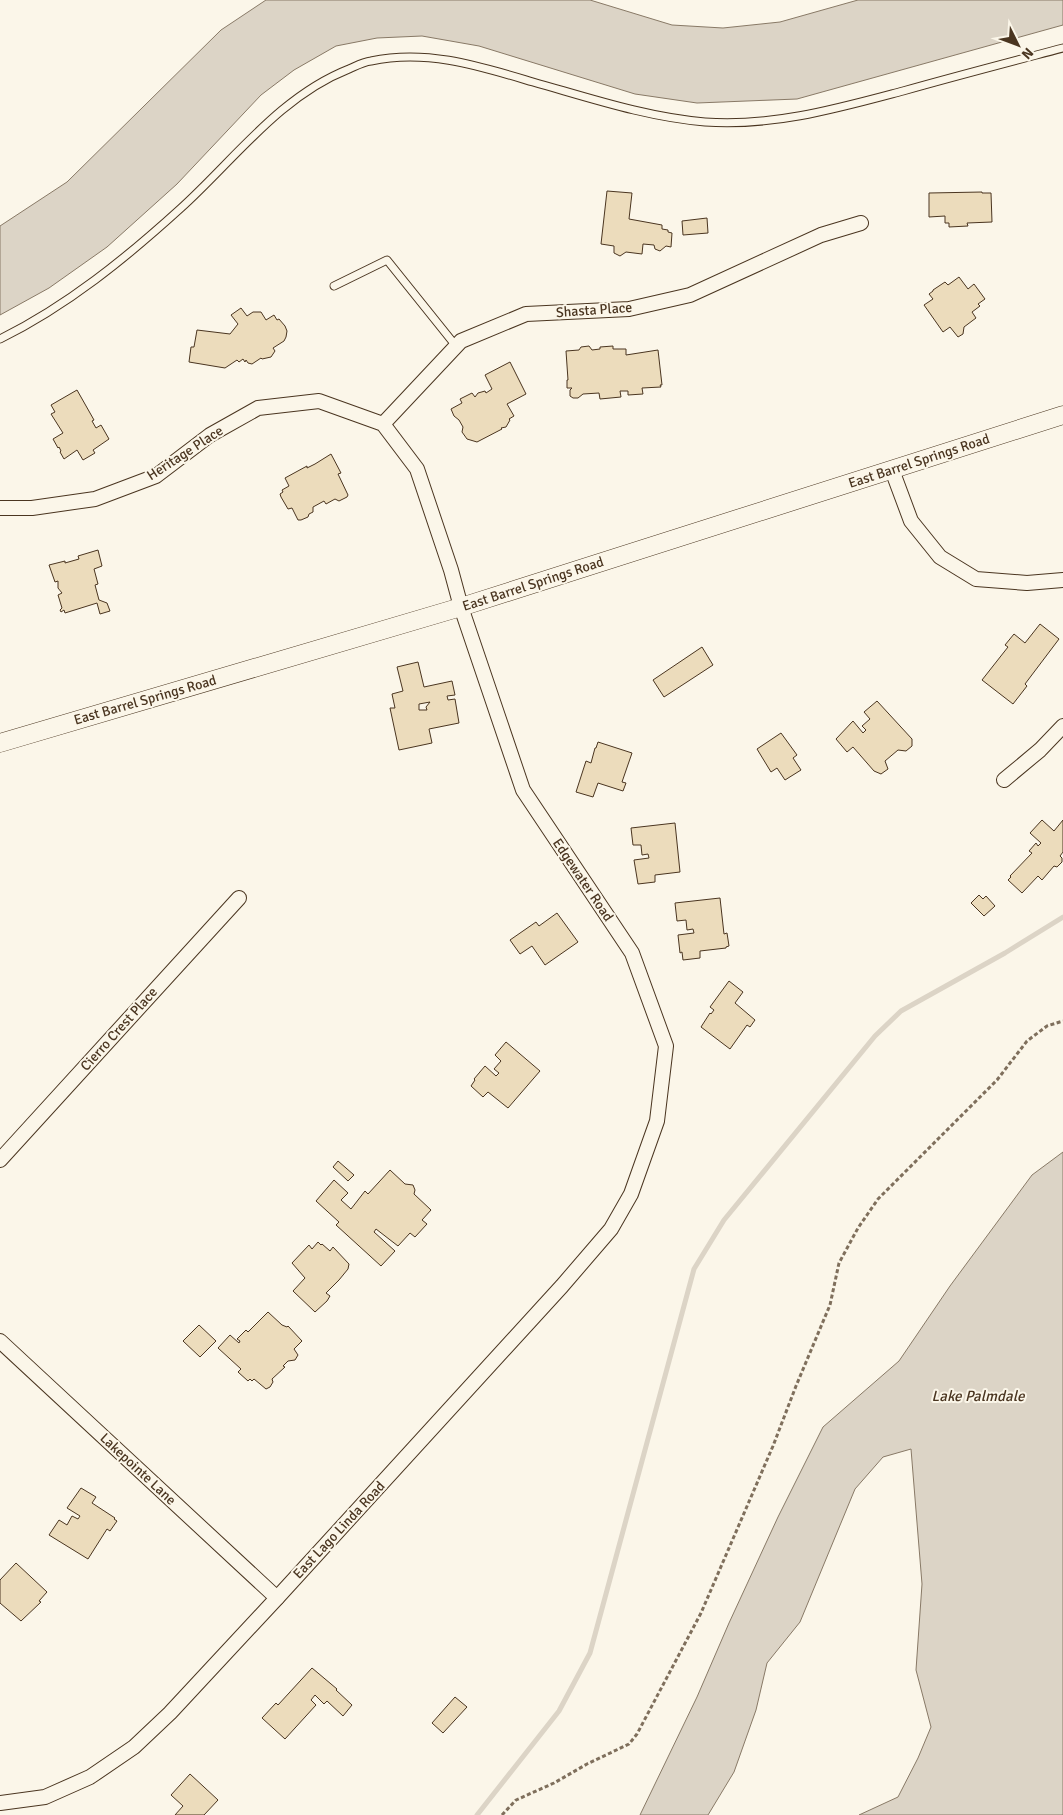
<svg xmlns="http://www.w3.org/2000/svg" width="1063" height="1815" viewBox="0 0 1063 1815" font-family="Signika,sans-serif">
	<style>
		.water { fill: #dcd4c6; stroke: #887966 }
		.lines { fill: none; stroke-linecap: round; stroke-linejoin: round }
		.stream { stroke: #dcd4c6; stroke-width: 5 }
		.building { fill: #ecdcbc; stroke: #4a3520; fill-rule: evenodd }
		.service-casing { stroke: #4a3520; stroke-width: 9 }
		.minor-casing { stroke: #4a3520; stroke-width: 16 }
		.tertiary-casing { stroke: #4a3520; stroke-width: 19 }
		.path { stroke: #7f6f5c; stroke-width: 3; stroke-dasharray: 4 2.5; stroke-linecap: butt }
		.service { stroke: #fbf6e9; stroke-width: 7 }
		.minor { stroke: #fbf6e9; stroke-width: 14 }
		.tertiary { stroke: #fbf6e9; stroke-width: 18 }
		.labels { text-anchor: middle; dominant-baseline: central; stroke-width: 4; stroke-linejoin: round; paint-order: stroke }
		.street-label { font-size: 14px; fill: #4a3520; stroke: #fbf6e9 }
		.water-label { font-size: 15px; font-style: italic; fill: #4a3520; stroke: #fbf6e9 }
	</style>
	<rect width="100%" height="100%" fill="#fbf6e9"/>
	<g class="water">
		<polygon points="266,0 590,0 672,25 723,28 780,22 858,0 1063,0 1063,25 797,99 697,103 635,94 479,46 422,36 377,38 336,46 294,70 261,95 177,184 107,247 49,288 0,315 0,226 67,182 221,30"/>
		<polygon points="1063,1152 1063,1815 859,1815 898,1797 918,1758 931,1727 916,1670 922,1584 911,1449 883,1457 855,1489 800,1622 767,1663 756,1710 734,1772 708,1815 640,1815 697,1697 729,1623 778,1517 823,1427 899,1361 950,1286 1032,1175"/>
	</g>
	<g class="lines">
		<polyline class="stream" points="477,1815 559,1711 590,1653 694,1269 724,1220 875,1036 901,1011 1005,953 1063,917"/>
	</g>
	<g class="building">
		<polygon points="607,191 632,193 629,219 662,225 662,229 668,230 668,232 672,233 671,247 666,246 660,251 655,249 654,245 643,244 642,254 626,252 620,256 614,253 614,246 601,244"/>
		<polygon points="982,192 982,193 991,193 992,222 967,223 968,226 949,227 949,223 945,223 945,216 929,217 929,193"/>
		<polygon points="707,218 708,233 683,235 682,221"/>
		<polygon points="959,277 968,289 974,284 985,299 978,304 980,306 972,312 976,318 964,327 963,334 958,337 950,327 943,332 924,305 933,299 929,294 933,291 933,290 945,282 948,285"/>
		<polygon points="241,308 247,316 253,312 261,312 266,320 274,315 277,320 279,319 285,326 287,331 286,337 284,341 273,348 275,351 271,357 262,359 261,358 252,364 248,363 246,360 245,362 243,359 239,362 237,360 225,368 189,362 191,347 194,347 197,330 230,334 238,324 231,315"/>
		<polygon points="589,346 592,350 600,349 600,347 613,346 613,349 626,349 626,355 658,350 662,385 660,385 661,387 642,388 643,394 628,395 628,391 620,391 621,397 600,399 599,393 583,394 578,398 573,398 570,396 570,390 572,388 567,388 567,380 568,380 566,351 579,350 581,347"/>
		<polygon points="510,362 526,394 507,404 514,416 509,419 510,420 506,427 501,428 502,429 477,442 467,439 462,432 463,427 459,420 454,416 451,409 462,403 460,399 472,393 475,397 478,393 485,391 486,393 492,389 485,375"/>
		<polygon points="77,390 94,420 92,421 96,428 101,425 109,439 93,450 95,453 83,460 77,450 64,459 60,452 61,451 59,447 58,448 53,439 63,433 51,414 55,412 51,405"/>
		<polygon points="331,454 341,473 338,474 348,495 347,497 339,501 335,499 326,504 324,501 313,507 313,512 309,514 308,517 301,520 298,520 292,508 288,509 281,497 280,494 283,492 282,490 289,486 285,478 307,466 307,468 315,464"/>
		<polygon points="98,550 102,566 94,569 98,584 95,585 99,600 107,603 110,611 100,614 97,603 65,613 64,610 61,612 60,610 62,608 58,595 62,593 58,588 58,581 55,582 49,565 65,561 65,563 79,559 78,556"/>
		<polygon points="1040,624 1059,639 1025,684 1027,686 1013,704 982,680 1008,647 1005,645 1014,634 1025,643"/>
		<polygon points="702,647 713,665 664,697 653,680"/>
		<path d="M 418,662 L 424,687 L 452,681 L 455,695 L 447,696 L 448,700 L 455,699 L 459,723 L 429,729 L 432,743 L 399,750 L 390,708 L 395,708 L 392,694 L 403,691 L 397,667 ZM 430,702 L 426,707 L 427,710 L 419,710 L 419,704 Z"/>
		<polygon points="877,701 912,739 912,746 906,751 898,750 885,761 888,769 881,774 874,771 853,747 847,752 836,739 853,721 863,733 866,730 862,726 870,719 864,712"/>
		<polygon points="781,733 797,755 793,758 801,770 785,780 777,768 771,772 757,749"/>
		<polygon points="598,742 632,753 622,782 626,783 623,791 598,783 593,797 576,792 586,761 591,763 595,748 596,748"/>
		<polygon points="1042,820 1054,831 1063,820 1063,852 1060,856 1062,858 1062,862 1057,867 1054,866 1042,880 1038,876 1022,893 1008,880 1011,877 1010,876 1032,853 1029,851 1036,843 1038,846 1041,843 1030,833"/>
		<polygon points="675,823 680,872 655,875 655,882 638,884 634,860 649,858 648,854 642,855 641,845 633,845 631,828"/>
		<polygon points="979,895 983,899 986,896 995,906 984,916 971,903"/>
		<polygon points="720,898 724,934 727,933 729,946 726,947 726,948 700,951 700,958 683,960 682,952 680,953 678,935 694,933 693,929 687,930 686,920 677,921 675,903"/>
		<polygon points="557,913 578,942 545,965 532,946 520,954 510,940 536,922 539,926"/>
		<polygon points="729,981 743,992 735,1003 755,1020 750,1027 747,1025 730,1049 701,1027 710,1013 711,1014 714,1010 710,1007"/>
		<polygon points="506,1042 540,1071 508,1108 488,1092 483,1097 471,1086 475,1080 474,1079 485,1066 496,1076 499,1073 494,1069 501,1061 495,1055"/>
		<polygon points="338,1161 354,1175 348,1181 333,1167"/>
		<polygon points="390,1170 405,1184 413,1185 415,1190 414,1194 431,1210 422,1220 427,1224 415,1237 410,1233 398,1246 376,1229 374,1232 395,1251 381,1266 336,1225 339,1222 316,1201 334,1180 348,1193 341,1200 351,1209 365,1191 368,1194"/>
		<polygon points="318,1242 321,1245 322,1244 330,1251 333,1247 349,1264 348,1269 339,1280 326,1293 330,1296 327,1301 315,1312 293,1291 305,1278 292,1263 309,1245 312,1249"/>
		<polygon points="268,1312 282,1325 287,1327 288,1326 302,1341 294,1349 298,1355 295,1360 288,1361 283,1366 285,1367 272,1379 273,1382 270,1387 266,1389 254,1379 252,1381 250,1379 248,1381 238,1372 241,1369 218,1348 230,1335 239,1343 240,1341 237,1339 246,1330 248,1332"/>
		<polygon points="199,1325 216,1341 200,1357 183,1341"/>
		<polygon points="81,1488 96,1497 92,1503 115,1518 114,1519 117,1521 110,1531 107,1529 88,1559 49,1535 59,1520 67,1525 72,1516 78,1519 80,1516 67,1508"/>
		<polygon points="16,1563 47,1592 39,1601 41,1602 21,1621 0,1603 0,1580"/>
		<polygon points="312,1668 337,1689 336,1690 352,1705 343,1716 327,1701 324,1704 315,1695 311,1700 316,1705 285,1739 262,1718 276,1703 278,1705"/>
		<polygon points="455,1697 467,1707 443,1733 432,1723"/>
		<polygon points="190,1774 218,1800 204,1815 175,1815 183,1806 171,1795"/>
	</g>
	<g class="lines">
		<g class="service-casing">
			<g id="service">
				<polyline points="334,286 387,260 456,346"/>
				<path d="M 0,339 C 67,306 126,258 181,208 C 234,160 280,96 349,69 C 356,66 363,62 371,61 C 427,49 479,66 533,82 C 590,98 646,117 705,122 C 773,127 839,108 903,91 C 956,76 1010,62 1063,48"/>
			</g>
		</g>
		<g class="minor-casing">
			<g id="minor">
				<polyline points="383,424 461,341 526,314 629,309 690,295 821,235 861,223"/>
				<polyline points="892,470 911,521 940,557 976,579 1027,583 1063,580"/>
				<polyline points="0,508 32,508 95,499 156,476 210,435 258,408 319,401 383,424 417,469 451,570 461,607 523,790 632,953 666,1046 657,1121 631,1194 611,1229 562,1286 277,1598 170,1713 134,1747 90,1777 45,1797 0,1803"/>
				<polyline points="1004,780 1040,750 1063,726"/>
				<polyline points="0,1160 239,898"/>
				<polyline points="0,1341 277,1598"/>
			</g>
		</g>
		<g class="tertiary-casing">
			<polyline id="tertiary" points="0,743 461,607 1063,415"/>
		</g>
		<polyline class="path" points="502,1815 516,1800 554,1783 587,1764 629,1744 637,1734 701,1613 773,1446 796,1386 830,1305 839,1263 858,1228 878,1199 997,1080 1027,1041 1047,1026 1063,1021"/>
		<use href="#service" class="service"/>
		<use href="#minor" class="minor"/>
		<use href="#tertiary" class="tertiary"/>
	</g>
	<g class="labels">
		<g class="street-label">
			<text transform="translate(594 310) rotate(-4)">Shasta Place</text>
			<text transform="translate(185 453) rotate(-33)">Heritage Place</text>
			<text transform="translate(919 461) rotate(-18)">East Barrel Springs Road</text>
			<text transform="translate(533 584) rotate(-18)">East Barrel Springs Road</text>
			<text transform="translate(145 700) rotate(-16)">East Barrel Springs Road</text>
			<text transform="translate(583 880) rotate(56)">Edgewater Road</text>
			<text transform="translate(119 1029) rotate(-48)">Cierro Crest Place</text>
			<text transform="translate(138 1469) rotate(43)">Lakepointe Lane</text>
			<text transform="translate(339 1530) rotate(-47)">East Lago Linda Road</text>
		</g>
		<g class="water-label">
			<text x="978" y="1396">Lake Palmdale</text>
		</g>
	</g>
	<g transform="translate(1018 45) rotate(132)" stroke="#fbf6e9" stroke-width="4" paint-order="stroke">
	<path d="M0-4L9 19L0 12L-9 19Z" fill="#4a3520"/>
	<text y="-8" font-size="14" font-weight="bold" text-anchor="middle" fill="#4a3520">N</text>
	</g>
</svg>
